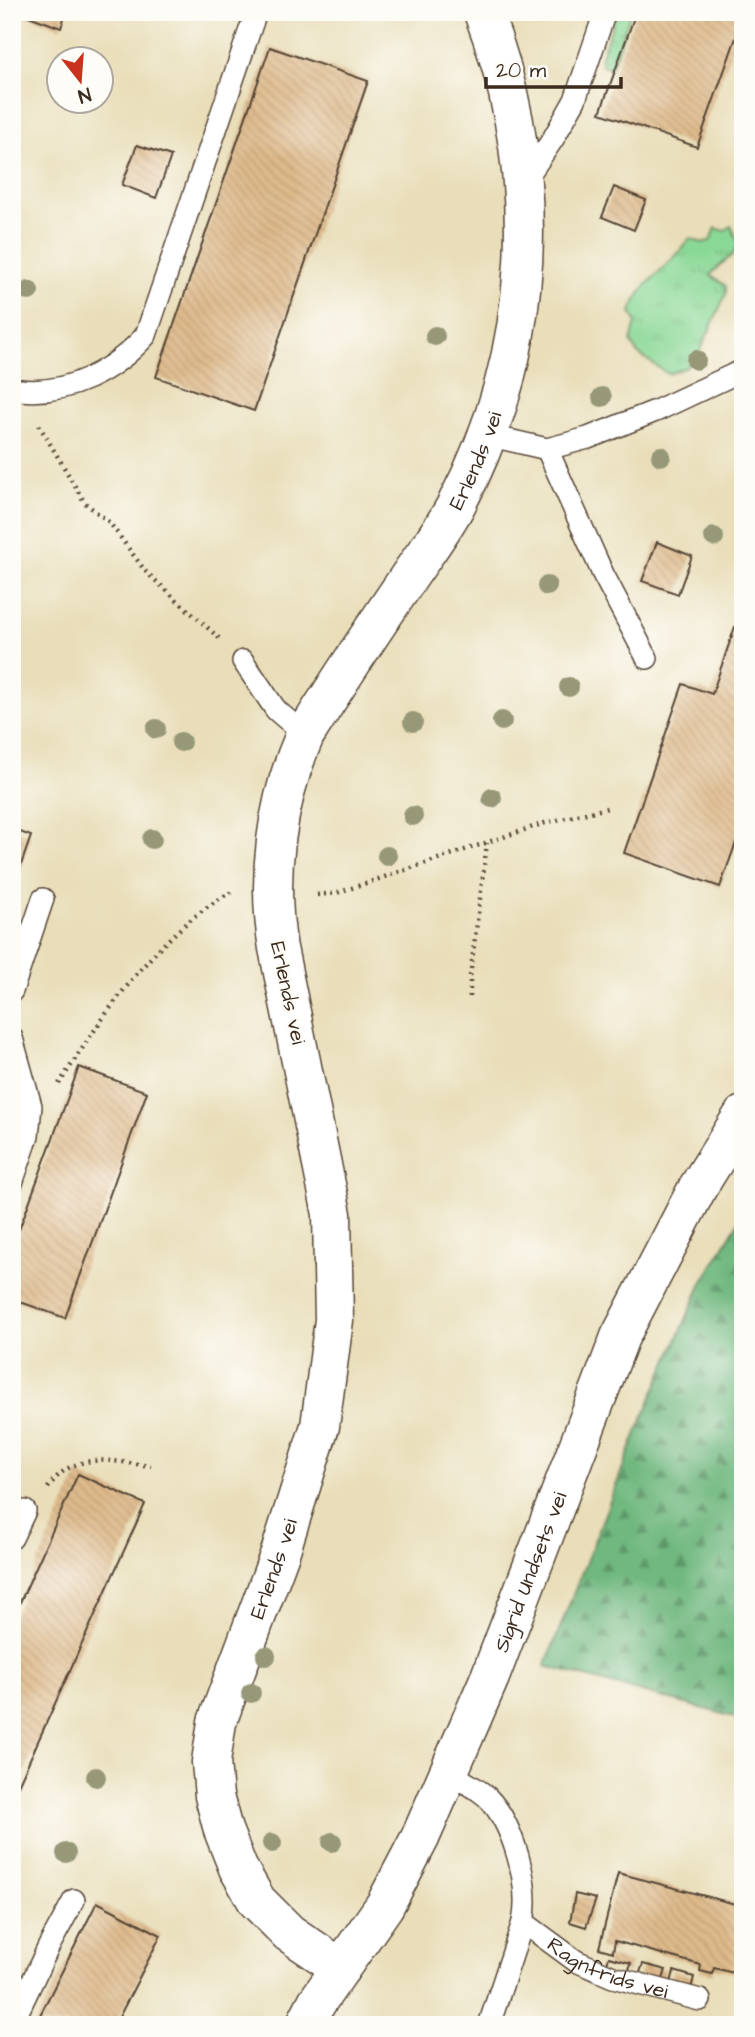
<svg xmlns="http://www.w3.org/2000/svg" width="755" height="2037" viewBox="0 0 755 2037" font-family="'Architects Daughter',sans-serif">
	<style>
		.grass { fill: url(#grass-dots); stroke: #62815a; stroke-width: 2 }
		.forest { fill: url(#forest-firs); stroke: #55714e; stroke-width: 2 }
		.park { fill: url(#park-tufts); stroke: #62815a; stroke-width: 2 }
		.building { fill: url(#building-back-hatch) }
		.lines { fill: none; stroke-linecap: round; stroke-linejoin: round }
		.lane-casing { stroke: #554535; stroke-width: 24 }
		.street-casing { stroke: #554535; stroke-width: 41 }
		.path { stroke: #554535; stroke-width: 4.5; stroke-dasharray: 2 5; stroke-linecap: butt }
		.lane { stroke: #fff; stroke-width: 21 }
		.street { stroke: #fff; stroke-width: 38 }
		.tree { fill: #969878 }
		.labels { text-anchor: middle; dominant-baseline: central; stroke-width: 5; stroke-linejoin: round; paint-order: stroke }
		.street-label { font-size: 21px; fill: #3b2a1e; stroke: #fdfcf7 }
	</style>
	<defs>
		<pattern id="grass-dots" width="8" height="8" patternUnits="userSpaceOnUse" patternTransform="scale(1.75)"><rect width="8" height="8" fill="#8ad896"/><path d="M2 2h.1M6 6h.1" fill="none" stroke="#78ba81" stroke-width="1.8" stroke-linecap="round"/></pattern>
		<pattern id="forest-firs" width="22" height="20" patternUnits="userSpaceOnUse" patternTransform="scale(1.75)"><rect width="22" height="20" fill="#6fb87f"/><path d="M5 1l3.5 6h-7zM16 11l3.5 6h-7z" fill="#5c9667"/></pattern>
		<pattern id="park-tufts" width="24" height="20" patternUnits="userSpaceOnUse" patternTransform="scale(1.75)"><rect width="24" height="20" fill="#8ad896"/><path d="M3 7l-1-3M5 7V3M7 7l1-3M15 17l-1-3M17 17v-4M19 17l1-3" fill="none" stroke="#78ba81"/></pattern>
		<pattern id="building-back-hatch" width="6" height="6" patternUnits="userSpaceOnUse" patternTransform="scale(1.75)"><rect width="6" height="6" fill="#deba8b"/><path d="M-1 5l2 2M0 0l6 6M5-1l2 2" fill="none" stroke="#bfa078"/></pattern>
	</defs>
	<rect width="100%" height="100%" fill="#fdfcf7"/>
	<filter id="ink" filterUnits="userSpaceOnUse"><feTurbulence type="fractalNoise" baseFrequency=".0143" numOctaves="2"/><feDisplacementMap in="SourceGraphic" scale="14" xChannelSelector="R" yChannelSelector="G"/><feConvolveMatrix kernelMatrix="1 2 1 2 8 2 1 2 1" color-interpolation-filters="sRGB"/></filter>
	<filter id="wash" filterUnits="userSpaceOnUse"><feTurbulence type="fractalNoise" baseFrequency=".00686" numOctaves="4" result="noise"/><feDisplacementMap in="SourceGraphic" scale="28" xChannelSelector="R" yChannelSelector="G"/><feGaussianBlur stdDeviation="1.57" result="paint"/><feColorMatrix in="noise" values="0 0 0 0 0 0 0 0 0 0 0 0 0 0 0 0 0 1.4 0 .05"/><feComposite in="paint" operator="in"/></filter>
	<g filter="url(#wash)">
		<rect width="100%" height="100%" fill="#e9deb9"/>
		<polygon class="grass" points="617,12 631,12 611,68 602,65 600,59"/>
		<polygon class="forest" points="743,1214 743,1724 734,1717 545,1666 642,1420 702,1283"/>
		<path class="park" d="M 731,226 L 739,244 C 734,257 720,264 710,275 L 726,286 L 726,294 L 699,353 L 685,368 L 668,374 L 637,353 L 631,342 L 636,322 L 631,312 C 641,280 673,265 690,238 L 702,243 L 710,241 L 716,228 L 724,231 Z"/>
		<g id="blocks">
			<g class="building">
				<polygon points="18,12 66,12 61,28"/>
				<polygon points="636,12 743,12 743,18 697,147 600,113"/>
				<polygon points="270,47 368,81 254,411 156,377"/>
				<polygon points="137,145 171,156 156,198 122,185"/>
				<polygon points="614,187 646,200 634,230 602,217"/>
				<polygon points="657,542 692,556 678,594 642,581"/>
				<polygon points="742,606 743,823 720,887 624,853 683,684 712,694"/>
				<polygon points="12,829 31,836 13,888 12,888"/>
				<polygon points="79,1067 147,1092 65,1318 12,1299 12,1249"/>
				<polygon points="78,1474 145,1504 12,1799 12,1620"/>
				<polygon points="618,1873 743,1906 743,1943 734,1973 714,1968 712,1974 700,1971 701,1965 615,1941 613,1952 599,1948"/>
				<polygon points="575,1894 596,1899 586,1927 570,1922"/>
				<polygon points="97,1902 161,1935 115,2025 35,2025"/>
				<polygon points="609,1957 631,1963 628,1973 606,1966"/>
				<polygon points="643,1964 666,1970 661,1985 638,1978"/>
				<polygon points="674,1971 694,1977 691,1989 671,1983"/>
			</g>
		</g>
	</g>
	<g filter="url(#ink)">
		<use href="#blocks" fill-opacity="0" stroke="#554535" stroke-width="2"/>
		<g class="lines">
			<g class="lane-casing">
				<g id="lane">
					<polyline points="523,183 553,139 575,100 605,12"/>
					<path d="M 20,390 C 69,395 114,371 146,335 L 256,12"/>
					<polyline points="487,435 547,449 588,438 658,410 743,370"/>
					<polyline points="547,449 603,574 647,658"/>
					<polyline points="243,661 276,710 305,735"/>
					<polyline points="12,991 43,899"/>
					<polyline points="12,1038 31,1106 28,1136 12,1183"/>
					<polyline points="12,1538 25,1511"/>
					<path d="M 449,1772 C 461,1780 475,1787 486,1796 C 513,1822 531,1886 523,1922 L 489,2025"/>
					<path id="s1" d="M 523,1922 L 576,1961 L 613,1977 L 700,2000"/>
					<polyline points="12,2024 49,1946 74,1900"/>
				</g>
			</g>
			<g class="street-casing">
				<g id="street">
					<path id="s2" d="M 341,1968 L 289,1933 L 257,1901 L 238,1868 L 223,1830 L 214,1796 L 211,1762 L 217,1722 L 280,1553 L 320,1426 L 334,1320 L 332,1214 L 278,948 C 266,877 276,801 305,735 C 337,684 370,634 404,584 C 421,558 441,533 456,505 C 537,351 545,174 483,12"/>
					<path id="s3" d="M 305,2025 L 317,2002 L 385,1905 L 420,1838 L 490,1677 L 620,1337 L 698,1187 L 743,1115"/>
				</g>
			</g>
			<g class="path">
				<polyline points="39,425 85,503 109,522 146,572 219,638"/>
				<polyline points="317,895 337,893 545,823 607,808"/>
				<polyline points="470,997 470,977 487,843"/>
				<path d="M 59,1084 C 105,1013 156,934 231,892"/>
				<path d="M 48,1488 C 73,1450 111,1461 151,1466"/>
			</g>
			<use href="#lane" class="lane"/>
			<use href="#street" class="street"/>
		</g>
		<g class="tree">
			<circle cx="29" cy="291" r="10"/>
			<circle cx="435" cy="336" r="10"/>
			<circle cx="696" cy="360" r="10"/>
			<circle cx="602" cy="397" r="10"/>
			<circle cx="661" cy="456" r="10"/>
			<circle cx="714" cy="537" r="10"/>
			<circle cx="547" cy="586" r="10"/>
			<circle cx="569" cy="687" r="10"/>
			<circle cx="502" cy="721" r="10"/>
			<circle cx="413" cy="722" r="10"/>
			<circle cx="156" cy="729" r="10"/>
			<circle cx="181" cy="742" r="10"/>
			<circle cx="492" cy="798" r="10"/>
			<circle cx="413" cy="816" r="10"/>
			<circle cx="152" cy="839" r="10"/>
			<circle cx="387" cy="856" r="10"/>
			<circle cx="266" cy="1656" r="10"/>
			<circle cx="251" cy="1693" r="10"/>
			<circle cx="96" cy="1777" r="10"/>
			<circle cx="332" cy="1842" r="10"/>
			<circle cx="272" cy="1843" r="10"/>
			<circle cx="66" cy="1853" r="10"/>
		</g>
	</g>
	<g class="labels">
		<g class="street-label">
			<text stroke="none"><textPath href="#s2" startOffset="1636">Erlends vei</textPath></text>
			<text transform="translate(288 993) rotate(78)">Erlends vei</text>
			<text stroke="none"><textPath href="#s2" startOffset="460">Erlends vei</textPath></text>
			<text stroke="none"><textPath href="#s3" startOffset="508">Sigrid Undsets vei</textPath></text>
			<text stroke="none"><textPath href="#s1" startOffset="98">Ragnfrids vei</textPath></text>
		</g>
	</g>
	<rect width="755" height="2037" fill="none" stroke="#fdfcf7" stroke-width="42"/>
	<g transform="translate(80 80) rotate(163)"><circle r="33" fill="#fdfcf7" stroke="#afa8a0" stroke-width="2"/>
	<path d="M0-5L12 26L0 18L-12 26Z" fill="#c8321e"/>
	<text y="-10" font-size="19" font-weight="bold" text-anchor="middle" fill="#3b2a1e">N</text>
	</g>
	<path d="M486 77v10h135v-10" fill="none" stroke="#3b2a1e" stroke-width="3.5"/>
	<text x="496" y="77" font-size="21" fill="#3b2a1e" stroke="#fdfcf7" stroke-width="5" paint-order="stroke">20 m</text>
</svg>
